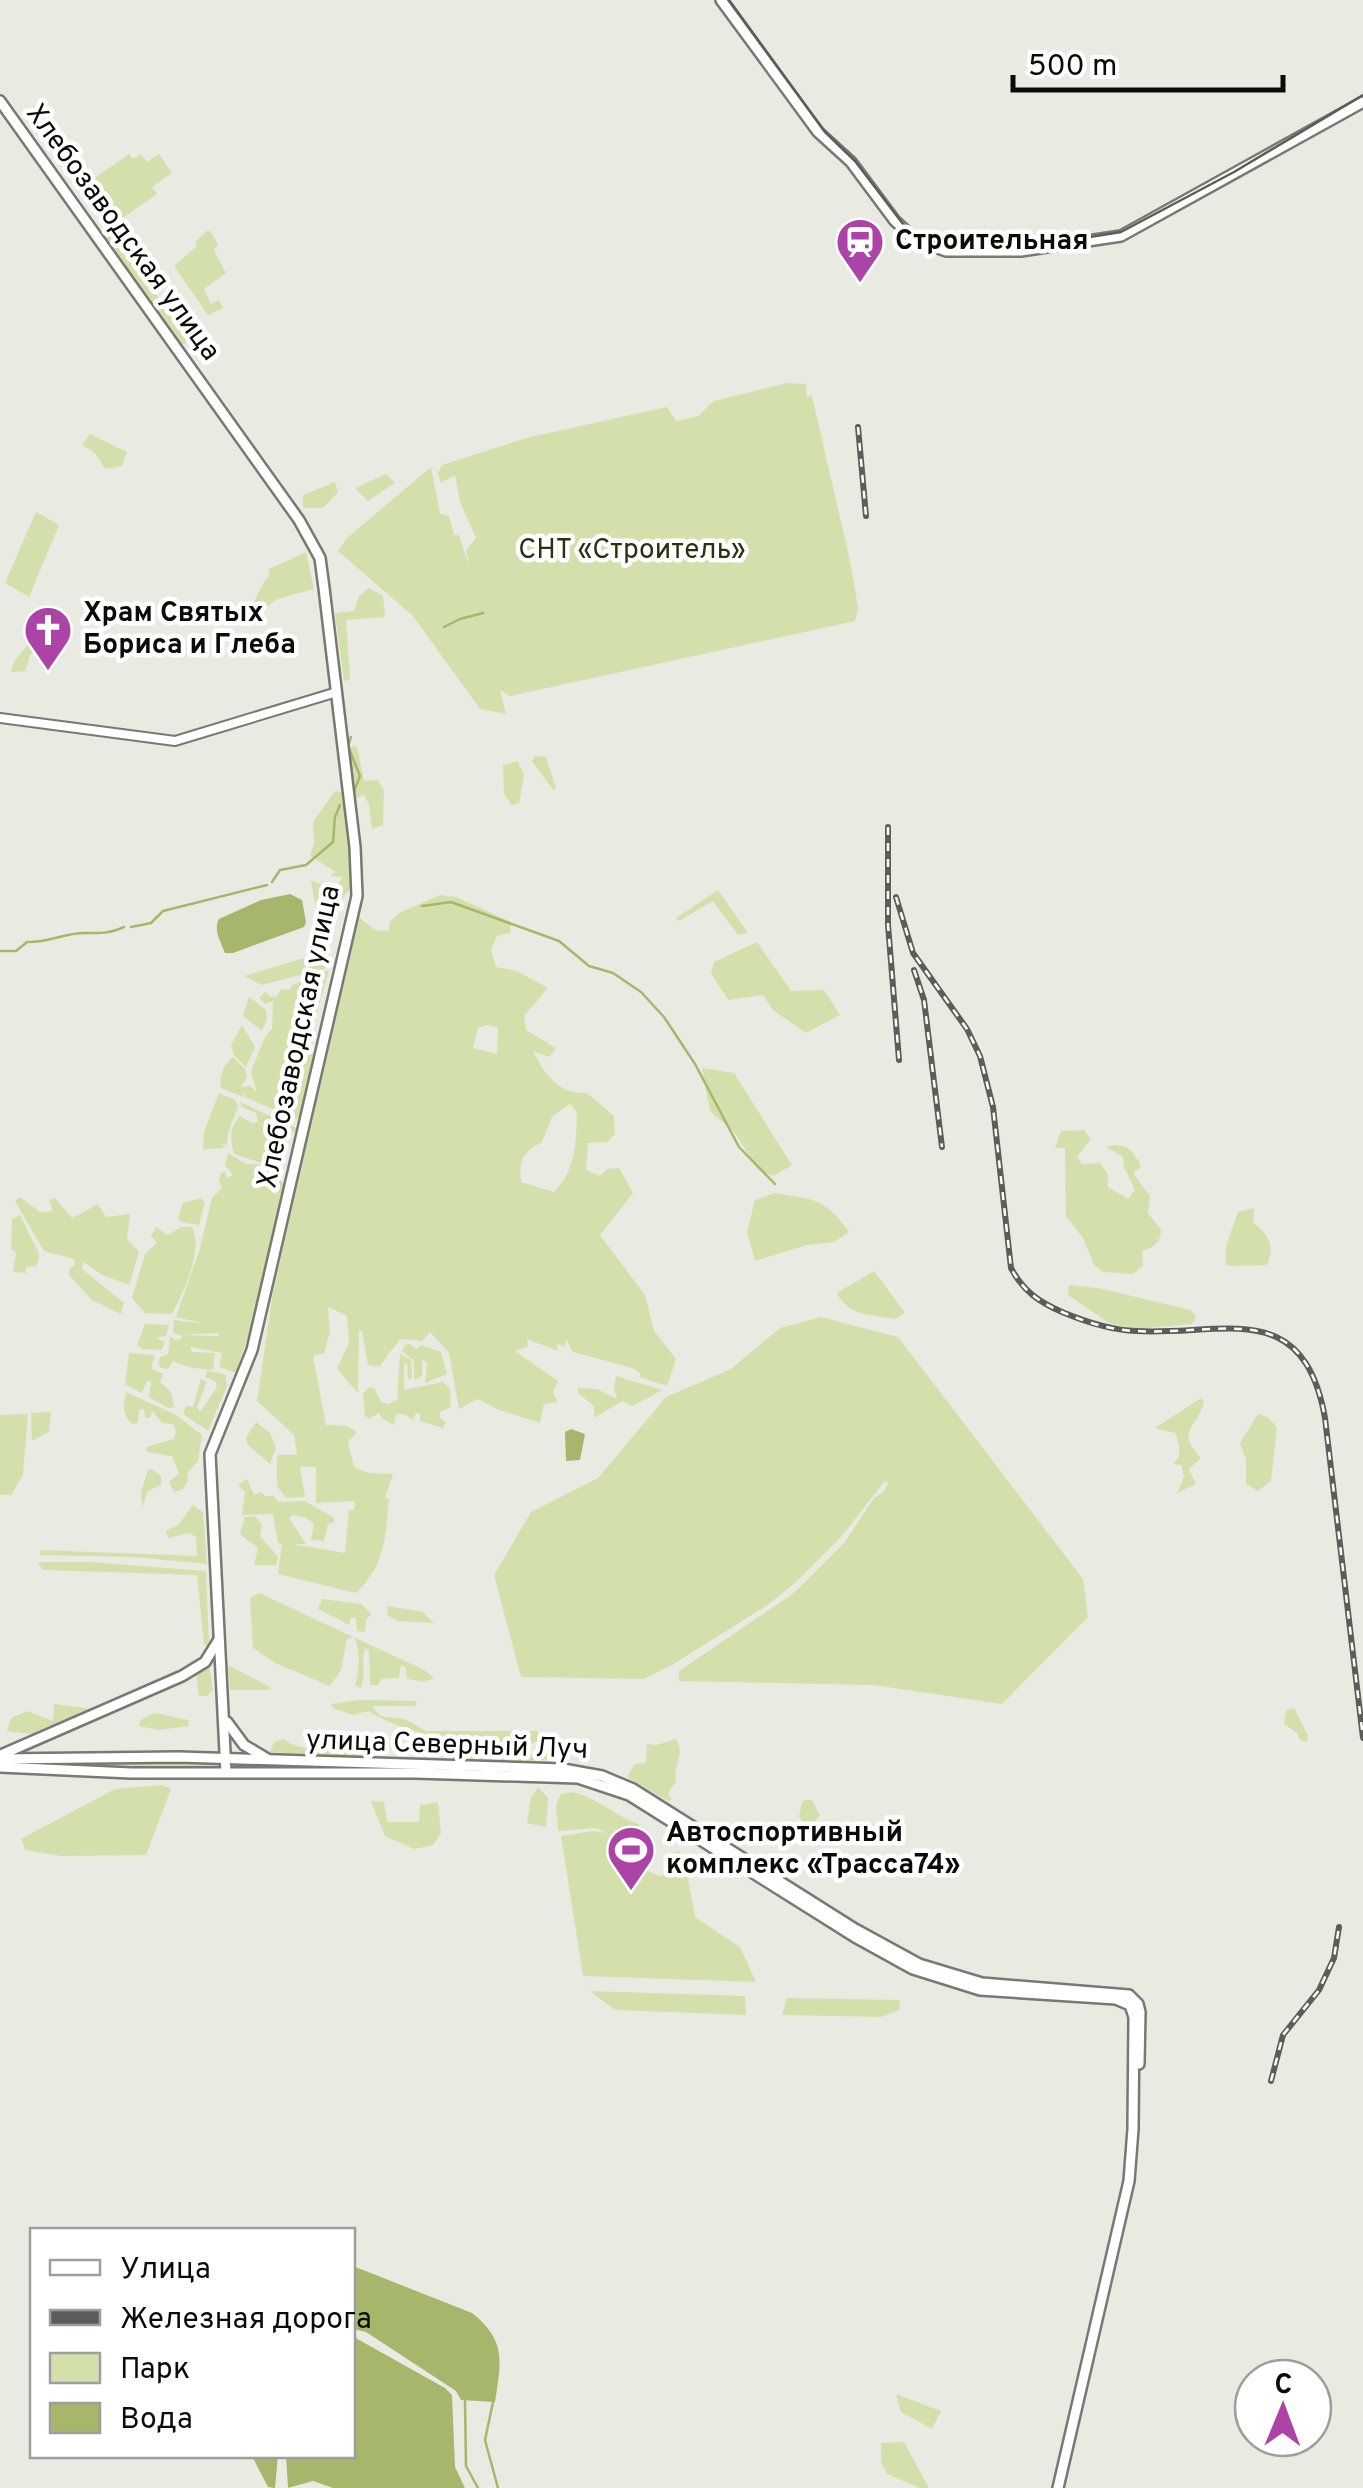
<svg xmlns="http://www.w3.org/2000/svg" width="1363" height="2488" viewBox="0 0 1363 2488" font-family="Overpass,sans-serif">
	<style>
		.green { fill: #d3e0ab; fill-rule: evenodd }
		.water { fill: #a6b76b }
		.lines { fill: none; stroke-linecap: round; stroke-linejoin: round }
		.stream { stroke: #a6b76b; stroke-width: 2.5 }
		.secondary-casing { stroke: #777972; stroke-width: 12 }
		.primary-casing { stroke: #777972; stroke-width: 14 }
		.secondary { stroke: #fff; stroke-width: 8 }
		.primary { stroke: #fff; stroke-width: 9 }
		.tram { stroke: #5b5d58; stroke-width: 2.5 }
		.rail-casing { stroke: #5b5d58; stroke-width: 6 }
		.rail { stroke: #fff; stroke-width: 2.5; stroke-dasharray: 8; stroke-linecap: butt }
		.labels { text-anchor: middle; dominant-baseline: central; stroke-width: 9; stroke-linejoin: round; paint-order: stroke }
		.street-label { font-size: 28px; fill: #0b0c09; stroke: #fff }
		.poi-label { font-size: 28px; font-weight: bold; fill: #0b0c09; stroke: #fff; text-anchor: start }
		.park-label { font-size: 28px; fill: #2a310f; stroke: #fff }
	</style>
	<rect width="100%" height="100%" fill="#e9ebe3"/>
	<g class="green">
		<polygon points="129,154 133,159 141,154 147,162 159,154 172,173 152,187 157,194 121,219 93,179"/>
		<polygon points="122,231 127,232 156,280 150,286 188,339 185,344 179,344 107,244 107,237 112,233"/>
		<polygon points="207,231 210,231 218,245 214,250 226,273 204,289 211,304 219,300 223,308 208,315 174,266 196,247 196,241"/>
		<polygon points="788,383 806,384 807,397 812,396 851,565 858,608 855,621 510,696 500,690 506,714 480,709 413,616 338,551 347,538 431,467 440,514 449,516 454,535 459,535 469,566 466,550 476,538 460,502 455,475 441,483 438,473 442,465 526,438 667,407 676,421 698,416 714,401"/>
		<polygon points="90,434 127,452 122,466 105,469 95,453 82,445"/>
		<polygon points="386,474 395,483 368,501 355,488"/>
		<polygon points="335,482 338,492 323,508 303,508 303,495"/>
		<polygon points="36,512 59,525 29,597 5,583"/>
		<path d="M 306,552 L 314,589 L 277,599 L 256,615 L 247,610 C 259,599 258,587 269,576 L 269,569 Z"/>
		<polygon points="369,588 383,596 385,617 346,620 350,680 344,681 335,613 354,611 359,596"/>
		<polygon points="37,633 60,643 47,656 31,653 25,671 11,672 14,662"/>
		<polygon points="353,745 357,747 364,781 378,780 384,790 383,825 372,829 369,804 364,795 354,799 349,751"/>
		<polygon points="535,756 546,757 556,788 554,791 532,761"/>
		<polygon points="518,761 524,775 519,803 512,805 504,794 503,765"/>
		<polygon points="335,791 344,793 352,869 351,887 337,905 325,934 319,925 311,880 336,891 342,877 330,876 336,872 310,856 314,843 313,822"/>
		<polygon points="718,890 748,933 738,935 713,901 679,921 676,918"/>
		<path d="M 440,895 L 456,897 L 511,922 L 510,933 L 497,936 L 491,950 L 496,967 L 517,971 L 548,988 L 524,1016 L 526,1030 L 556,1048 L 549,1057 L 533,1051 C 545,1075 558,1094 587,1093 L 614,1116 L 615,1134 L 607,1142 L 588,1143 L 586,1170 L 600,1176 L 607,1169 L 619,1168 L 633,1193 L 600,1235 L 645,1295 L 654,1331 L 676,1359 L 667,1386 L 639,1377 L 641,1374 L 632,1368 L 573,1352 L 566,1339 L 565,1347 L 557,1344 L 558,1351 L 527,1339 L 528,1346 L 515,1351 L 558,1381 L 553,1393 L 558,1402 L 544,1404 L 540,1423 L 499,1410 L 478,1399 L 459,1409 L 449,1353 L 430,1332 L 422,1341 L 400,1339 L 379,1367 L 368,1365 L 362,1331 L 359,1330 L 358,1393 L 337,1369 L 349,1343 L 347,1316 L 328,1307 L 330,1332 L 324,1353 L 313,1356 L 326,1425 L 347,1426 L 357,1432 L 348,1442 L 354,1467 L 368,1473 L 393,1474 L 385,1498 L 389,1499 C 385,1539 386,1563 356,1593 L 278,1574 L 282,1544 L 278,1543 L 273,1514 L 242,1515 L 245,1492 L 238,1485 L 247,1479 L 254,1495 L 261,1492 L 265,1496 L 274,1496 L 278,1502 L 305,1501 L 333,1517 L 335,1522 L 328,1524 L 324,1541 L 311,1540 L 314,1524 L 306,1518 L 292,1515 L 289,1518 L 306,1544 L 292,1544 L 345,1553 L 349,1510 L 354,1510 L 355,1501 L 316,1503 L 316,1467 L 300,1467 L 305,1497 L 286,1498 L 277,1486 L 277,1455 L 297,1455 L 294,1435 L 257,1401 L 273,1292 L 359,917 L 375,930 L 389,931 L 389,922 L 399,913 ZM 487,1025 L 498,1028 L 497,1054 L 473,1048 L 478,1028 ZM 570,1104 L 577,1112 C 576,1142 576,1170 554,1192 L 521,1182 C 519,1160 522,1153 542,1142 L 552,1117 Z"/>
		<polygon points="757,942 791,991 824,990 840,1015 806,1033 773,1010 763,995 728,1000 711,973 714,962"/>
		<polygon points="328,951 332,965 323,969 262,985 244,976"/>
		<path d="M 329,970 L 308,1045 L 314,1051 L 319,1045 L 303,1116 L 295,1119 L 245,1097 L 245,1091 L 243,1097 L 221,1088 C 219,1076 223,1065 233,1057 L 245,1069 L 247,1077 L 241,1087 L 251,1086 L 257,1093 L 251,1072 L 265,1037 L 272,1029 L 273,1001 L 265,1004 L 259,998 L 265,992 L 272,998 L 273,995 L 276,997 L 281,989 L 290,990 L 292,985 L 309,978 L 319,980 L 320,973 Z"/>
		<polygon points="249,997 266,1010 267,1019 262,1031 243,1016"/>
		<polygon points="242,1025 255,1047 246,1067 234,1055 231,1045"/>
		<polygon points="702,1068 734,1073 792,1165 774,1176 758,1170 735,1133 710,1111"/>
		<polygon points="219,1093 235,1100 238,1107 228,1133 227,1145 222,1144 225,1148 203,1149 204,1132"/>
		<path d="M 240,1102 L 298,1129 L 289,1136 L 287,1128 L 275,1127 L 277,1134 L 267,1134 L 275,1151 L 271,1166 L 234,1154 C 230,1140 229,1129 240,1116 L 252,1123 L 258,1122 L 256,1113 L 242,1107 Z"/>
		<path d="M 1084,1130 L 1091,1139 L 1077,1157 L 1082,1164 L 1100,1163 L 1108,1174 L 1108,1187 L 1128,1199 L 1135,1190 L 1124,1167 L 1123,1157 L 1106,1147 C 1125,1141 1134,1150 1141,1167 L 1133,1173 L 1150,1196 L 1148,1213 L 1161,1230 C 1160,1244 1154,1247 1142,1251 L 1143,1266 L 1133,1274 L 1103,1272 L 1094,1265 L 1083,1238 L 1066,1216 L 1065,1148 L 1055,1148 L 1061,1131 Z"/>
		<polygon points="228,1153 246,1164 258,1164 284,1183 282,1205 256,1311 236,1373 219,1367 222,1353 190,1347 192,1352 215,1353 213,1370 192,1368 173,1361 168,1369 161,1368 158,1364 160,1357 168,1354 170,1336 175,1340 181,1339 182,1335 219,1336 218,1333 178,1335 173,1332 174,1320 206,1324 176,1317 200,1248 212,1198 222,1188 219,1181 221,1173 225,1172 227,1178 233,1175 225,1165"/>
		<path d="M 775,1193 C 815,1200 824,1197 849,1232 L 834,1242 L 807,1245 L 755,1261 L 747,1232 L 755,1200 Z"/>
		<polygon points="20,1197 40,1212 53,1211 49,1200 55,1198 72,1218 98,1204 106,1217 130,1214 127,1239 139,1252 129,1285 102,1275 84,1262 82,1269 124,1303 121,1314 92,1300 69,1275 70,1268 75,1265 74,1259 44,1251 15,1201"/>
		<polygon points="201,1198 205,1202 199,1225 181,1222 178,1217 183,1203"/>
		<path d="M 1254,1208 L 1253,1222 C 1268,1235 1276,1245 1267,1265 L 1227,1266 C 1221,1249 1233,1229 1238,1212 Z"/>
		<polygon points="20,1215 39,1254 37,1266 26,1267 26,1273 13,1272 16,1253 11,1249 12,1219"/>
		<path d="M 156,1227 L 168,1235 L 181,1227 L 192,1227 C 204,1251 183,1292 172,1314 L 145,1313 L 132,1298 L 145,1254 L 157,1243 L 151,1236 Z"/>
		<path d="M 874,1271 L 905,1313 L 895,1319 C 872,1315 848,1316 837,1293 Z"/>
		<polygon points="1069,1285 1098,1288 1191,1310 1196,1317 1192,1324 1137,1329 1109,1323 1068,1295"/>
		<polygon points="821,1317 898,1337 1083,1579 1088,1617 1002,1704 873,1685 679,1681 679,1671 794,1593 844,1543 874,1498 884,1491 889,1482 884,1482 841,1537 795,1583 769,1604 672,1665 644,1679 521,1677 494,1575 531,1512 598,1478 666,1397 731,1369 780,1328"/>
		<polygon points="145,1324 169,1325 166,1336 156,1338 165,1342 162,1350 142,1349 137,1345"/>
		<polygon points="410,1344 416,1349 421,1345 441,1352 447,1374 425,1383 427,1363 422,1359 422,1376 414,1380 414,1361 402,1351 405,1345"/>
		<polygon points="129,1353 155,1355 151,1369 163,1374 160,1382 171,1392 174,1407 168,1408 149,1397 151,1381 147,1381 142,1393 125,1385"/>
		<polygon points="400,1354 411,1360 412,1379 408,1379 407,1363 404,1364 404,1390 443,1382 450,1389 451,1407 440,1412 440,1418 446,1422 443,1428 420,1421 420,1414 416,1413 413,1420 406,1415 396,1414 394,1425 383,1419 379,1413 370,1419 365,1416 363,1394 369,1387 374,1388 381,1402 388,1404 397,1400"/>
		<polygon points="207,1371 225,1374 227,1386 208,1431 183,1414 186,1406 193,1407 201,1379 207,1382 197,1407 200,1412 217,1387 215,1381 205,1377"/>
		<polygon points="616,1376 662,1390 633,1406 622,1401 594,1418 594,1406 578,1393 578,1388 597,1389 617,1399 614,1388"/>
		<path d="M 126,1392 L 176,1415 L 202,1435 L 198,1461 L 188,1472 L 187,1482 L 183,1489 L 174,1492 L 169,1482 L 179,1473 L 172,1456 L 147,1452 L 146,1447 L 174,1439 L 176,1432 L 173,1424 L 162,1423 L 152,1411 L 150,1418 L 145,1418 L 144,1409 L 139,1410 L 138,1423 L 132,1424 C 122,1415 123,1404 126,1392 Z"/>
		<path d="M 1201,1398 L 1204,1402 C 1197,1429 1175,1430 1201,1458 L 1189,1469 L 1196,1484 L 1177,1493 L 1184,1477 L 1181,1465 L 1173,1464 L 1179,1457 L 1179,1444 L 1175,1433 L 1155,1428 Z"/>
		<polygon points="51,1412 49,1432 32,1441 31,1413"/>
		<polygon points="28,1414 23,1475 11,1495 0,1495 0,1415"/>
		<polygon points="1258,1414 1269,1418 1277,1428 1271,1481 1258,1491 1246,1484 1246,1460 1240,1443"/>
		<polygon points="256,1422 270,1433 276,1448 270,1464 248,1445 246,1438"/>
		<polygon points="152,1469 161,1476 161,1485 148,1491 142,1507 141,1492 148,1470"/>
		<polygon points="193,1505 203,1512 207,1564 133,1557 40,1555 41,1550 197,1556 196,1537 189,1533 168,1538 166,1531 179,1524"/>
		<polygon points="255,1516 262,1525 260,1536 278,1557 276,1565 254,1565 258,1548 240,1534 245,1517"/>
		<polygon points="37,1562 89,1562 206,1571 209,1645 204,1645 197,1575 43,1570"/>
		<path d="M 259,1593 L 424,1670 L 434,1678 L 424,1682 L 407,1679 L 406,1668 L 401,1665 L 399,1678 L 381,1679 L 378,1685 L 370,1685 L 369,1651 L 366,1648 C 359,1661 368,1675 360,1688 L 355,1685 C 359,1672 361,1650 354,1637 L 347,1639 L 341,1670 L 330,1686 L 275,1663 L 253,1648 L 250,1598 Z"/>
		<polygon points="322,1599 361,1604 371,1614 366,1620 365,1632 357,1631 356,1618 351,1618 349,1625 318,1609"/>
		<polygon points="387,1606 423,1612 434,1623 399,1621 388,1616"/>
		<polygon points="209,1665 213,1690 207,1696 199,1696 196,1673"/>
		<polygon points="228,1665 270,1687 271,1690 230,1690"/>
		<path d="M 359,1700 L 417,1701 L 415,1706 L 372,1706 L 380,1716 L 405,1719 L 426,1731 L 537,1731 L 542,1739 C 510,1760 399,1734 369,1711 L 353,1715 L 333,1708 L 331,1704 Z"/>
		<polygon points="54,1704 91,1709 30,1734 7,1731 11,1718 27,1711 53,1721"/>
		<polygon points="1294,1708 1308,1736 1307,1742 1300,1740 1297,1733 1284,1724 1286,1710"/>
		<polygon points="155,1713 188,1720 189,1726 158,1730 139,1726 140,1720"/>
		<path d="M 284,1739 C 307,1759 343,1738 369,1750 L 365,1755 L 356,1757 L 270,1752 L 274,1742 Z"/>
		<path d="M 676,1739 C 686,1754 672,1766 676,1782 L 668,1793 L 672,1800 L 668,1801 L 627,1777 L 635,1764 L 646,1763 L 647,1744 L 656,1745 Z"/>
		<path d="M 451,1750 L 550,1754 L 552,1757 C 538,1766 465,1764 448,1756 Z"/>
		<polygon points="89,1759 217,1762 219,1764 216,1769 138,1770 87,1767 84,1762"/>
		<polygon points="162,1785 171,1789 146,1855 61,1856 26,1850 21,1839 115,1789"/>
		<polygon points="538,1787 548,1798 546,1827 527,1823 531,1798"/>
		<path d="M 572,1792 C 599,1798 614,1816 639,1824 L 630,1846 L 641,1857 L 648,1871 L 660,1876 L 676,1872 L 667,1866 L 669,1857 L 679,1851 L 690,1861 L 688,1867 L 692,1876 L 687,1873 L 695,1917 L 740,1947 L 756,1982 L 583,1976 L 561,1836 L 593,1831 L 607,1833 L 596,1828 L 558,1831 L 556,1805 L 561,1794 Z"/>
		<polygon points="806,1800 812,1800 820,1815 814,1823 804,1825 799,1817 802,1802"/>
		<polygon points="371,1801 384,1802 387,1822 419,1822 420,1805 438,1802 441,1833 433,1845 414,1849 385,1836"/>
		<polygon points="590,1991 745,1996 746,2015 615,2010"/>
		<polygon points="787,1998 900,2000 899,2010 881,2017 782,2015"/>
		<polygon points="896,2394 941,2411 932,2429 901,2412"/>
		<polygon points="904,2442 929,2488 920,2488 887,2474 881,2462 881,2443"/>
	</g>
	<g class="water">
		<path d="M 290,894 L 302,900 L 306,922 L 304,927 L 233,953 L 225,953 C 221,942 213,930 219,919 L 261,900 Z"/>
		<polygon points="571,1429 585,1434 580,1460 566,1461 565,1432"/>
		<path d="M 353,2266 L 472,2313 C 507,2341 501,2362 495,2402 L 461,2400 L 456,2391 L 366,2332 L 353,2329 Z"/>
		<polygon points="352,2336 445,2388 452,2395 455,2467 465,2488 333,2488 313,2481 288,2488 286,2456 352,2456"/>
		<polygon points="252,2456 278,2456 275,2488 268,2487"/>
	</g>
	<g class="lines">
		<g class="stream">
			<polyline points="444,627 460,619 483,613"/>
			<polyline points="351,737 348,746 360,776 353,794"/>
			<polyline points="272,882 280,870 306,865 333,842 335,817 340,805"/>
			<polyline points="422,906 451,902 559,941 589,966 613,973 641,992 664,1017 695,1064 739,1147 775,1184"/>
			<polyline points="131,927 151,923 163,911 267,885"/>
			<path d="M 0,951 L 16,951 L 27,942 C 47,943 65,933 84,933 C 101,933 108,934 124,927"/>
			<polyline points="465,2401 466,2466 478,2488"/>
			<polyline points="493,2402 485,2440 498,2488"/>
		</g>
		<g class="secondary-casing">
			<polyline id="secondary" points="0,718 175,741 337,692"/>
		</g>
		<g class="primary-casing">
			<g id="primary">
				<polyline points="721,0 818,132 851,162 895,221 916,240 946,251 1021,251 1121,236 1363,102"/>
				<polyline points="0,101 299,520 320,558 324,588 355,847 357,896 252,1350 210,1454 226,1772"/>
				<polyline points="227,1722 244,1745 266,1758"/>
				<polyline points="1,1755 182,1676 205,1662 218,1641"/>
				<polyline points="0,1759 179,1757 563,1769 602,1776 633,1789 855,1929 919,1964 982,1983 1129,1995 1138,2004 1140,2012 1139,2064"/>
				<polyline points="0,1767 131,1773 416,1773 578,1778 629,1795 855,1937 913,1969 980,1990 1116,1999 1130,2005 1134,2017 1133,2129 1129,2181 1058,2488"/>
			</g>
		</g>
		<use href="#secondary" class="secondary"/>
		<use href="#primary" class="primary"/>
		<polyline class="tram" points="729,0 825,132 855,161 903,224 922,239 946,248 1021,248 1121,232 1234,172 1363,95"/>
		<g class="rail-casing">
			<g id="rail">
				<polyline points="858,427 866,516"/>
				<polyline points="888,827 888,925 899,1060"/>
				<path d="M 896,897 L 913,953 L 967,1029 L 980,1056 L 993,1107 L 1011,1268 C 1023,1291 1039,1302 1062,1312 C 1086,1322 1110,1330 1136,1331 C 1224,1336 1303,1296 1325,1418 L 1363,1738"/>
				<polyline points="914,970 924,1000 942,1147"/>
				<polyline points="1271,2081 1283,2035 1319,1990 1334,1958 1339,1927"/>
			</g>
		</g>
		<use href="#rail" class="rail"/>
	</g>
	<defs>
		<g id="station-pin" transform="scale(2.5)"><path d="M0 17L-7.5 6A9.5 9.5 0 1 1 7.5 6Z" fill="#ac44a7" stroke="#fff"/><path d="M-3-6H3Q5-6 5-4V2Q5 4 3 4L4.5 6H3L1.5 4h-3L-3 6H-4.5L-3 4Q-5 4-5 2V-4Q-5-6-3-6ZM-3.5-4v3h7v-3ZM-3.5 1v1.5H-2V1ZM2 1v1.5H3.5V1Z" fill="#fff"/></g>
		<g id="church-pin" transform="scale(2.5)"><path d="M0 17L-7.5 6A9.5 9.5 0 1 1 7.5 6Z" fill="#ac44a7" stroke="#fff"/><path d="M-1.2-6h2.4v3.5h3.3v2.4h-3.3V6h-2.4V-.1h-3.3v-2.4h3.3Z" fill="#fff"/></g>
		<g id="stadium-pin" transform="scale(2.5)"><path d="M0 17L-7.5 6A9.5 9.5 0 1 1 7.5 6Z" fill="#ac44a7" stroke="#fff"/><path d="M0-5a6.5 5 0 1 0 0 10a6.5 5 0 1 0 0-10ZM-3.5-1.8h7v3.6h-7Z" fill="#fff"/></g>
	</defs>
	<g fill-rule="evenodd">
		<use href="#station-pin" x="860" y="242"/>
		<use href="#church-pin" x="48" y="630"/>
		<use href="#stadium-pin" x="631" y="1850"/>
	</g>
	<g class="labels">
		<g class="street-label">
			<text transform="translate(122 233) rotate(54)">Хлебозаводская улица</text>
			<text transform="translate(300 1037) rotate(-78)">Хлебозаводская улица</text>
			<text transform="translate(447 1746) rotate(2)">улица Северный Луч</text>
		</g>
		<g class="poi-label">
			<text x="895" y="242">Строительная</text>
			<text x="83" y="614">Храм Святых<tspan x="83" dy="32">Бориса и Глеба</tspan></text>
			<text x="666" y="1834">Автоспортивный<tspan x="666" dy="32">комплекс «Трасса74»</tspan></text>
		</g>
		<g class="park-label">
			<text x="632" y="551">СНТ «Строитель»</text>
		</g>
	</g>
	<rect x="30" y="2228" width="325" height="230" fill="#ffffff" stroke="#9d9e9d" stroke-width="2.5"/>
	<rect x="50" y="2260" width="50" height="15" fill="#ffffff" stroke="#9d9e9d" stroke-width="2.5"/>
	<text x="120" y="2278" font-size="30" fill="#0b0c09">Улица</text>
	<rect x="50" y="2310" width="50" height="15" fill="#5b5d58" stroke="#9d9e9d" stroke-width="2.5"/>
	<text x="120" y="2328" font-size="30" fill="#0b0c09">Железная дорога</text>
	<rect x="50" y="2353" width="50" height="30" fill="#d3e0ab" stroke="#9d9e9d" stroke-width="2.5"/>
	<text x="120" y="2378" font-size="30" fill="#0b0c09">Парк</text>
	<rect x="50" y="2403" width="50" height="30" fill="#a6b76b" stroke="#9d9e9d" stroke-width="2.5"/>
	<text x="120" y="2428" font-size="30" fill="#0b0c09">Вода</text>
	<g transform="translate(1283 2408) rotate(1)"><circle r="48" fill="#ffffff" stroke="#9d9e9d" stroke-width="2.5"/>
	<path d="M0-8L18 38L0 25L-18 38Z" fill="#ac44a7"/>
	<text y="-15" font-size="28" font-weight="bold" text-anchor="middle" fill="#0b0c09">С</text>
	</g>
	<path d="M1013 75v15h270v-15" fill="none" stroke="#0b0c09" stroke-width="5"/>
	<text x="1028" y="75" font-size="30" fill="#0b0c09" stroke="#ffffff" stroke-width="8" paint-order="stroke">500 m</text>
</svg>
